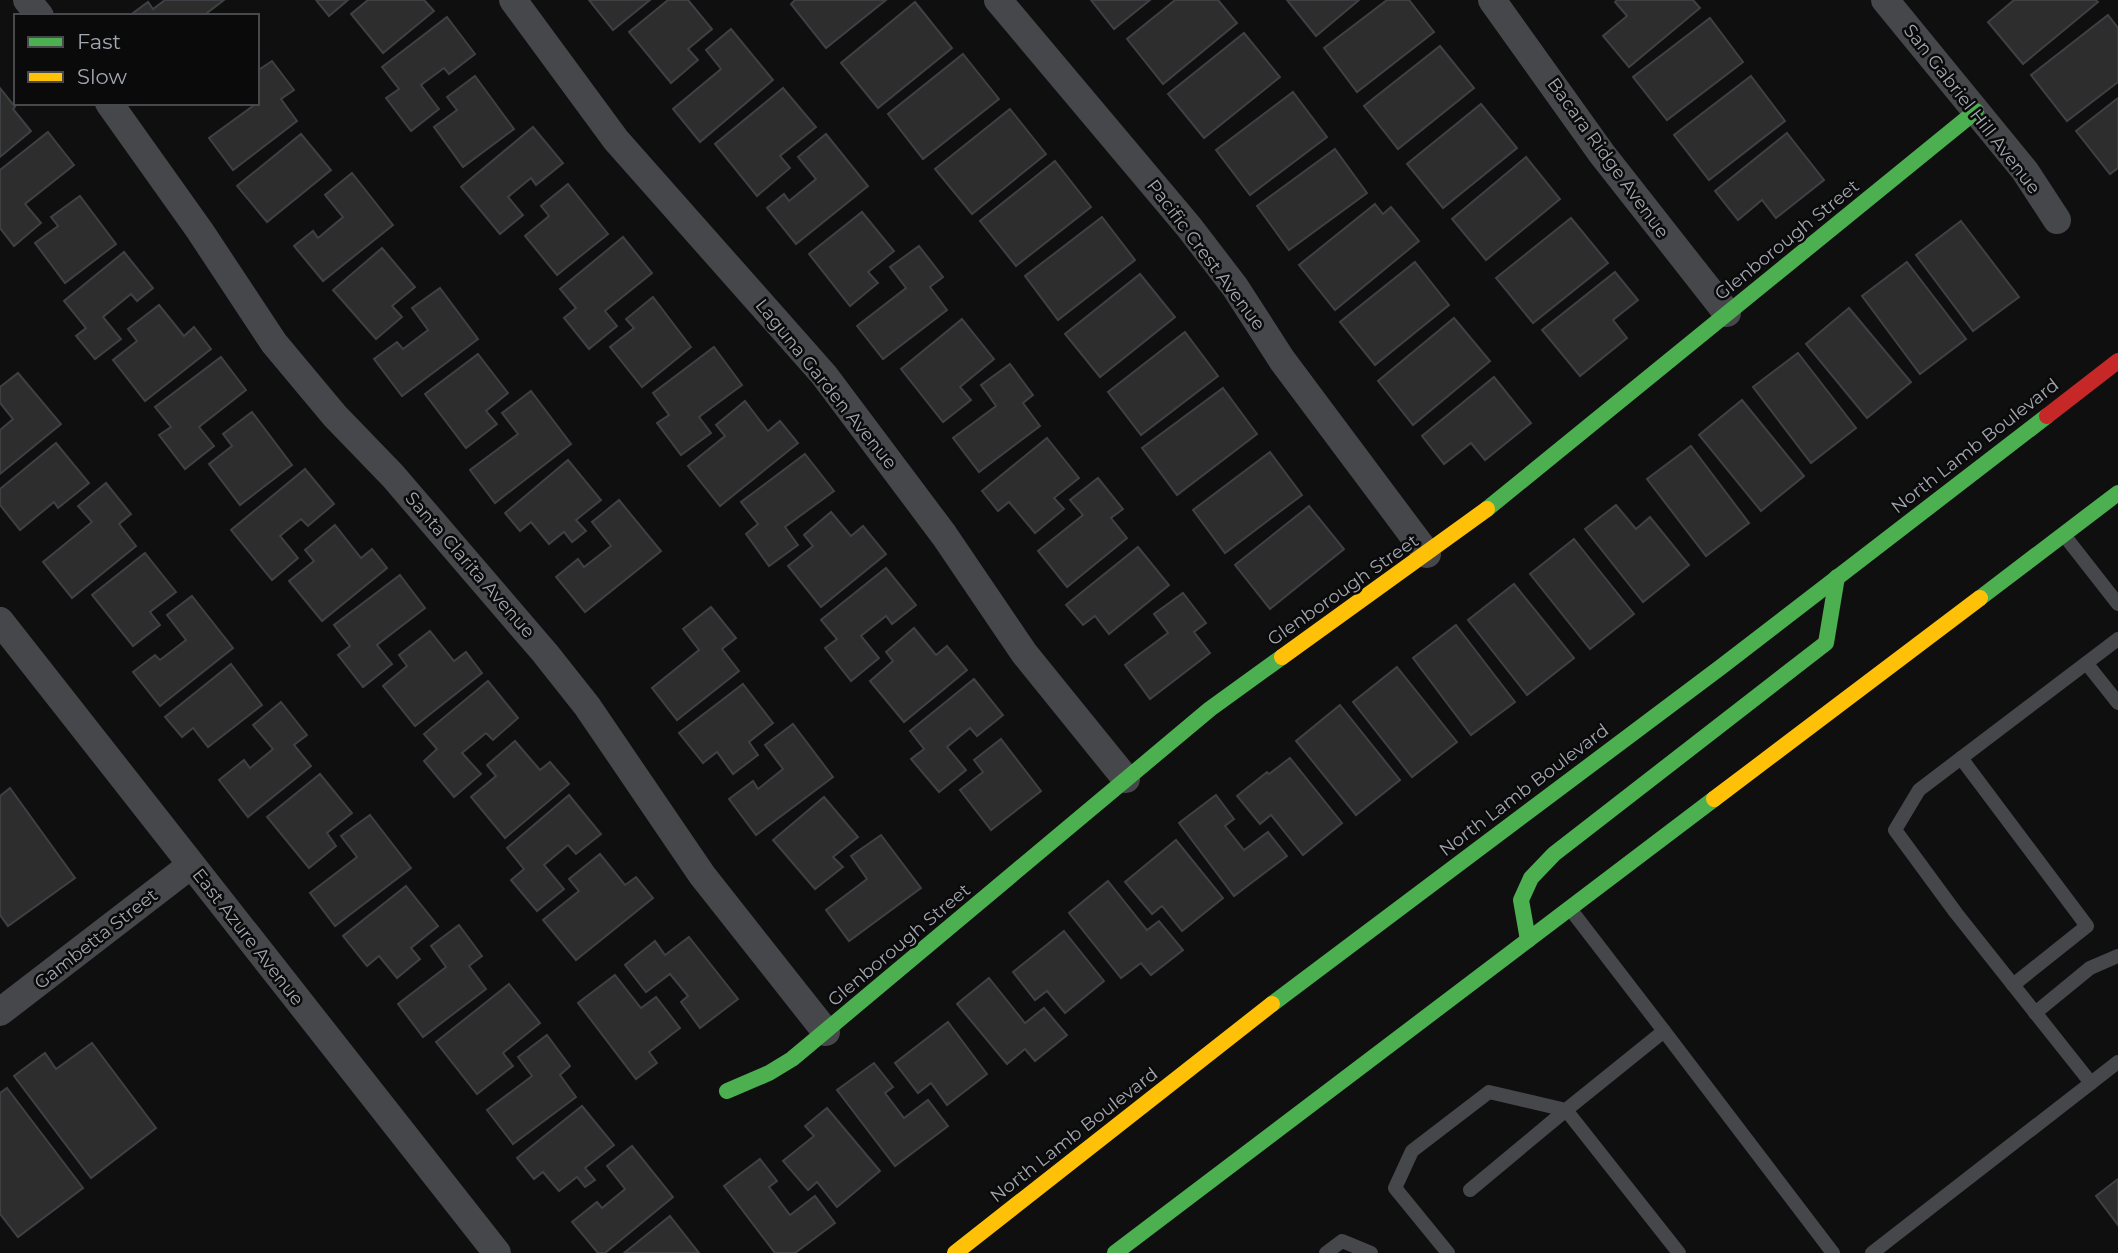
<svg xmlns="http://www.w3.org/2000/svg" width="2118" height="1253" viewBox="0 0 2118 1253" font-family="Montserrat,sans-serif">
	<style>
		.building { fill: #2d2d2e; stroke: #3f4043; stroke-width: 2 }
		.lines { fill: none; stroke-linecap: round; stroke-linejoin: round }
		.lane { stroke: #45474a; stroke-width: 14 }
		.street { stroke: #45474a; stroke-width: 28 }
		.fast { stroke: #4caf50; stroke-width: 16 }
		.slow { stroke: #ffc107; stroke-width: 16 }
		.jam { stroke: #c62828; stroke-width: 16 }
		.labels { text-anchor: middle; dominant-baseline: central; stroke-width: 5; stroke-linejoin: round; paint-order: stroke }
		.street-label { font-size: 18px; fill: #a2a7b0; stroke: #0a0a0b }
	</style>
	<rect width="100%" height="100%" fill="#0f0f10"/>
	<g class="building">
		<polygon points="165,0 224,0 203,16 129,16 148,2 153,9"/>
		<polygon points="316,0 348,0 329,16"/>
		<polygon points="368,0 424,0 434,11 383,53 351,14"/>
		<polygon points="589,0 650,0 613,30"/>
		<polygon points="668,0 688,0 712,29 688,49 698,60 671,83 629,32"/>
		<polygon points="795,0 886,0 826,48 791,4"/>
		<polygon points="1091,0 1150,0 1114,29"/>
		<polygon points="1175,0 1218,0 1237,23 1163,84 1127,39"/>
		<polygon points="1287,0 1359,0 1316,36"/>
		<polygon points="1387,0 1409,0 1434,32 1357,92 1324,48"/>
		<polygon points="1617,0 1693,0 1700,8 1629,67 1603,36 1627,16 1615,2"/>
		<polygon points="2014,0 2096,0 2098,2 2023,64 1988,22"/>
		<polygon points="915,2 952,48 878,108 841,63"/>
		<polygon points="2108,15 2118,28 2118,82 2067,121 2031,75"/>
		<polygon points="447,17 475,54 449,74 444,68 421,85 439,109 411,131 386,98 399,89 382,67"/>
		<polygon points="1710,18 1743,62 1667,120 1633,77"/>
		<polygon points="731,29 773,80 700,142 673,109 721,69 706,50"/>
		<polygon points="1244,33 1280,77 1204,138 1168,94"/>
		<polygon points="1440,46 1474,88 1398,149 1364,106"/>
		<polygon points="963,54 999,99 923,159 888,114"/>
		<polygon points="272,61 294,90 281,99 297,121 233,170 209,138 257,103 257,71"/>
		<polygon points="475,76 514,129 463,167 434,127 457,110 447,97"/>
		<polygon points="1751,76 1785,121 1709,180 1674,135"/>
		<polygon points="0,88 15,107 13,109 31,131 0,157"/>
		<polygon points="783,88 816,127 780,156 790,168 757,196 715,144"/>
		<polygon points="1293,92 1327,137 1250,195 1216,150"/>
		<polygon points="2118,98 2118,168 2110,174 2076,131"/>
		<polygon points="1481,104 1517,148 1443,208 1407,164"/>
		<polygon points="1010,109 1046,154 972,214 935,169"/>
		<polygon points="533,127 563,163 536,185 531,178 508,197 523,215 500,234 461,187"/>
		<polygon points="48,132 74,165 25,204 41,223 14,246 0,228 0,170"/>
		<polygon points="1787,133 1824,180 1776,218 1762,200 1738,220 1715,191"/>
		<polygon points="301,134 331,170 267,222 237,186"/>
		<polygon points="826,134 868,186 796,244 767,208 784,194 789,201 816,179 798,157"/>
		<polygon points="1335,149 1367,193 1289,250 1257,206"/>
		<polygon points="1526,157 1560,199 1486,260 1452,219"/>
		<polygon points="1055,161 1091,207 1016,266 980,221"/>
		<polygon points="352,173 393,225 323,281 294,246 313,231 318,238 343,217 325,195"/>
		<polygon points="568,184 608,234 557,275 525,236 549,216 541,206"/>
		<polygon points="80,196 116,244 65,283 35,243 58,226 51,217"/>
		<polygon points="1375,204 1383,214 1391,207 1419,241 1335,310 1299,265"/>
		<polygon points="862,212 894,251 868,272 878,283 850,306 809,254"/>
		<polygon points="1102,217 1135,260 1058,320 1025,276"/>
		<polygon points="1571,218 1608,263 1533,323 1496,278"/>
		<polygon points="1961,221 2019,297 1973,331 1916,255"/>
		<polygon points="623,237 652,273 605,311 617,326 589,349 564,318 576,308 560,289"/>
		<polygon points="919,246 943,277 930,287 947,310 883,359 857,326 906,288 890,267"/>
		<polygon points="382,248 415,287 392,306 402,317 376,339 333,290"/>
		<polygon points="124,252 153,288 137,301 131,294 103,317 121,339 95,359 76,336 86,328 64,301"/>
		<polygon points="1415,262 1449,305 1375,365 1340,322"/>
		<polygon points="1907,262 1966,339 1920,374 1862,296"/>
		<polygon points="1615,272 1638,300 1613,320 1627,338 1580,376 1542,330"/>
		<polygon points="1140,274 1175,317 1100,377 1065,334"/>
		<polygon points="440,288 478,339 402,396 374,359 397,342 403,349 428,330 412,308"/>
		<polygon points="653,297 691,347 642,387 610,347 634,328 626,319"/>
		<polygon points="159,305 184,336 194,327 211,349 145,401 113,360 137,341 128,329"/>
		<polygon points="1849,308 1911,382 1867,418 1806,344"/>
		<polygon points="1454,318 1490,361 1413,425 1378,381"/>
		<polygon points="962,319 994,359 960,387 971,400 943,422 901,369"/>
		<polygon points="1185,332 1218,376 1141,435 1108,392"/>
		<polygon points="714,347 742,385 699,417 711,433 681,455 657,423 669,415 653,393"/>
		<polygon points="1798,353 1856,428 1811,463 1753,387"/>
		<polygon points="478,354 508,393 486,411 497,424 466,448 425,394"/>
		<polygon points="221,357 246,390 199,427 214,446 185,469 159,435 171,427 155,407"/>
		<polygon points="1010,364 1033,395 1023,403 1040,426 979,472 953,438 996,406 981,385"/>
		<polygon points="18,373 61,424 0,474 0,430 13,419 0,403 0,387"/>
		<polygon points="1494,377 1531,423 1485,460 1471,443 1444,464 1422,436"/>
		<polygon points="1223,388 1257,434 1177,495 1142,448"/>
		<polygon points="531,391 571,444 495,503 470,470 518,434 502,413"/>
		<polygon points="1742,400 1804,476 1761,511 1699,435"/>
		<polygon points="745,401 768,431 780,421 798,443 720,506 688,466 725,436 716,425"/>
		<polygon points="252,412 292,465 240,505 209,464 232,446 223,434"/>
		<polygon points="1047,438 1079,478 1054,498 1064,509 1035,533 1009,502 998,511 982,491"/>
		<polygon points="56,443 89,483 58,508 54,502 20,530 0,505 0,489"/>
		<polygon points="1691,446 1749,523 1706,556 1647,479"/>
		<polygon points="1270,452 1302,495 1225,553 1193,510"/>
		<polygon points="805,454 834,491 785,527 798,545 769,566 746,534 758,524 741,502"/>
		<polygon points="568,460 601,500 576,520 586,531 572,542 564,532 549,544 531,522 520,531 505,513"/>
		<polygon points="305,469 334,504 308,526 301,519 280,536 298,558 272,580 231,530"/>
		<polygon points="1098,478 1123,509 1111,518 1127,538 1067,587 1038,551 1083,515 1070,500"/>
		<polygon points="106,483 131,514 119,524 136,546 72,598 43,562 92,522 78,506"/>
		<polygon points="619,500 661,551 585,612 556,577 578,559 584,567 611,546 592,522"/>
		<polygon points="1616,505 1636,529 1650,517 1689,565 1643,602 1585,529"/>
		<polygon points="1309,506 1344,549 1270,609 1235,565"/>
		<polygon points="831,512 851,536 863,526 886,554 821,607 788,566 813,546 804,535"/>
		<polygon points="335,525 361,558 372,549 387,568 322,621 289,581 314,561 305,550"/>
		<polygon points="1574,539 1634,614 1590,649 1530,574"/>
		<polygon points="1138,547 1169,585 1109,634 1095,616 1083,625 1066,605"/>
		<polygon points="145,553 176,592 150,612 160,625 133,646 92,595"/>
		<polygon points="886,568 916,605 892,624 886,616 861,636 879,658 851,681 825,648 837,639 821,620"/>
		<polygon points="400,575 425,608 377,645 392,664 363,687 338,655 350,646 334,625"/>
		<polygon points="1514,584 1574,658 1527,695 1468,620"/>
		<polygon points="1183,593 1206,623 1194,632 1210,653 1150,699 1125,665 1168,633 1154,614"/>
		<polygon points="192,596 233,648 160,706 133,672 155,655 160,660 186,640 167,615"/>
		<polygon points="711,607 736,638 722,649 739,671 677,720 652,688 699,650 683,629"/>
		<polygon points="1456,625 1515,702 1471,735 1413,658"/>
		<polygon points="914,628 936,655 947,646 967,670 904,722 870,681 893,661 886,652"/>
		<polygon points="430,631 454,661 466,652 482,673 415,726 383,686 407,666 399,655"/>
		<polygon points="231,664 262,705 208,747 193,728 182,737 165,717"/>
		<polygon points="1397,667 1457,742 1412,777 1353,702"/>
		<polygon points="974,679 1003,715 977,736 970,728 947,747 966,770 939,792 911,759 924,749 910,731"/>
		<polygon points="488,681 518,718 493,740 486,733 462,753 481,774 454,797 424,761 437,749 424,734"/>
		<polygon points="743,684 773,723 749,742 758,755 733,774 717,752 703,763 679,733"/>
		<polygon points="281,702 307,735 294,745 311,766 248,817 219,780 244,760 250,768 273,749 253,725"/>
		<polygon points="1340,705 1400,780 1356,815 1296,741"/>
		<polygon points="793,724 833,777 756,835 729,799 753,781 758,789 783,769 765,745"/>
		<polygon points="1001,739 1041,791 991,830 960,790 983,772 974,760"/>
		<polygon points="515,741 540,770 550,762 569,784 505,838 471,797 496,776 487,765"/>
		<polygon points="1290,758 1342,823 1303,855 1271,815 1260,824 1237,796 1267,772 1269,774"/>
		<polygon points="320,774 352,813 327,833 336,846 309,868 267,817"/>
		<polygon points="10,788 75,878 8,926 0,915 0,796"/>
		<polygon points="569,795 601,834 576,854 568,845 544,865 564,889 537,911 511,880 524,869 507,848"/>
		<polygon points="1216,795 1234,819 1225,826 1244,850 1268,832 1287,856 1234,896 1179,823"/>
		<polygon points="824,797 858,837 833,857 843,867 815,889 773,840"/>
		<polygon points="370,815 411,868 335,926 310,893 357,857 341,836"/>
		<polygon points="881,835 921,888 849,941 826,910 867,879 851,856"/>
		<polygon points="1176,840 1223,898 1182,931 1162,906 1152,914 1125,882"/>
		<polygon points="600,854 625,885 636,877 653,898 576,960 543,920 579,891 569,879"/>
		<polygon points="1108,881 1147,930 1159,921 1183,950 1151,975 1141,963 1121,978 1069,913"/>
		<polygon points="406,886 438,926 411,948 420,959 397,978 379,956 367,966 343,936"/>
		<polygon points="459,925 482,956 469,966 486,989 423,1037 398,1004 446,967 431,946"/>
		<polygon points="1064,931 1104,981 1065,1013 1047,991 1035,1000 1013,972"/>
		<polygon points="689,937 738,999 700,1028 681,1002 688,996 670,974 646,992 625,965 655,941 665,955"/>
		<polygon points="615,975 641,1008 656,997 680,1028 649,1052 657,1063 636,1079 578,1003"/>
		<polygon points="989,978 1025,1023 1044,1008 1067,1035 1035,1061 1025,1049 1007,1064 957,1004"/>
		<polygon points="509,984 540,1023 503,1053 513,1066 477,1094 436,1042"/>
		<polygon points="948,1022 987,1074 947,1105 931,1083 918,1093 895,1063"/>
		<polygon points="547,1035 570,1066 560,1075 576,1097 513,1144 487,1110 532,1076 518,1057"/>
		<polygon points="92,1043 156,1128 91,1178 14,1076 45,1053 56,1069"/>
		<polygon points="874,1063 893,1087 885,1093 904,1118 928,1100 948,1126 895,1166 837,1090"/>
		<polygon points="7,1088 83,1188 18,1237 0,1214 0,1093"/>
		<polygon points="582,1106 614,1145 585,1168 595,1180 585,1187 577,1177 559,1191 543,1172 534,1179 517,1158"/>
		<polygon points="827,1108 880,1171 837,1207 817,1182 808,1190 783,1161 814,1136 805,1126"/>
		<polygon points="632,1146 673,1197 605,1253 598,1253 572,1222 597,1202 602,1208 625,1189 607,1166"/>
		<polygon points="760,1159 777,1181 769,1187 790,1215 815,1196 835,1223 795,1253 775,1253 724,1186"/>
		<polygon points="2118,1179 2118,1225 2096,1196"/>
		<polygon points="670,1216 699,1253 624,1253"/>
	</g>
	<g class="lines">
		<g class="lane">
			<polyline points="2064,535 2118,604"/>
			<polyline points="2087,664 2118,703"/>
			<polyline points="1961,758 2087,926 2013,985"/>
			<polyline points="1571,910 1664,1031"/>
			<polyline points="2035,1013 2090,968 2118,956"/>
			<polyline points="2091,1083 1956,913 1895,830 1919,790 2118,639"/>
			<polyline points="1470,1190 1566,1110"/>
			<polyline points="1326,1253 1342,1241 1371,1253"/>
			<polyline points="1448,1253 1395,1188 1412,1151 1489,1092 1566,1110"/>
			<polyline points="1679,1253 1566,1110 1664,1031 1833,1253"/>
			<polyline points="1872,1253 2118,1062"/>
		</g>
		<g class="street">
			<polyline points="27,0 40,16"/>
			<polyline points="513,0 616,140 824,375 944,535 1024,653 1126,779"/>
			<polyline points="998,0 1189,227 1235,287 1282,360 1427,554"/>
			<polyline points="1492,0 1602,154 1727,313"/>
			<polyline points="1885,0 2025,171 2057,220"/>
			<polyline points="109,103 200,231 274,343 335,416 393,476 545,653 587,706 702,875 826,1032"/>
			<polyline points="0,621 497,1253"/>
			<polyline points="0,1012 191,865"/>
		</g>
		<g class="fast">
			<polyline points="1487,509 1976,111"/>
			<polyline points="1980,598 2118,493"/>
			<polyline points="1528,940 1521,900 1531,878 1554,854 1826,643 1837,577"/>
			<polyline points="1272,1004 1721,667 2047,416"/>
			<polyline points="727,1091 769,1073 792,1059 1210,709 1282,657"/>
			<polyline points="1115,1253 1714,799"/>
		</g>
		<g class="slow">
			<polyline points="1282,657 1487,509"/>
			<polyline points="1714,799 1980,598"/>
			<polyline points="955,1253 1272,1004"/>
		</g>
		<polyline class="jam" points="2047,416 2118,361"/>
	</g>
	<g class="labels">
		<g class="street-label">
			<text transform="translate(1972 109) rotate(52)">San Gabriel Hill Avenue</text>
			<text transform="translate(1608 158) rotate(54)">Bacara Ridge Avenue</text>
			<text transform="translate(1787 240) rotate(-39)">Glenborough Street</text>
			<text transform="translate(1206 255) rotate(53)">Pacific Crest Avenue</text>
			<text transform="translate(826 384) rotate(51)">Laguna Garden Avenue</text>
			<text transform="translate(1975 446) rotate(-38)">North Lamb Boulevard</text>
			<text transform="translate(470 565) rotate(49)">Santa Clarita Avenue</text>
			<text transform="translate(1343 590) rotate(-35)">Glenborough Street</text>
			<text transform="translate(1524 790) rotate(-37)">North Lamb Boulevard</text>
			<text transform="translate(248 937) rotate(52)">East Azure Avenue</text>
			<text transform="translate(96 939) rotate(-38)">Gambetta Street</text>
			<text transform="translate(899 945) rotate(-40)">Glenborough Street</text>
			<text transform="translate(1074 1135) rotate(-38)">North Lamb Boulevard</text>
		</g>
	</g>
	<rect x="14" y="14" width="245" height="91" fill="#0a0a0b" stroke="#47494d" stroke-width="2"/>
	<rect x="28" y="37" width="35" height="10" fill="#4caf50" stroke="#47494d" stroke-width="2"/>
	<text x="77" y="49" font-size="21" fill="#a2a7b0">Fast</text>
	<rect x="28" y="72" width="35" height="10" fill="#ffc107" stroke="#47494d" stroke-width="2"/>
	<text x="77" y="84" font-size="21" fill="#a2a7b0">Slow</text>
</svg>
